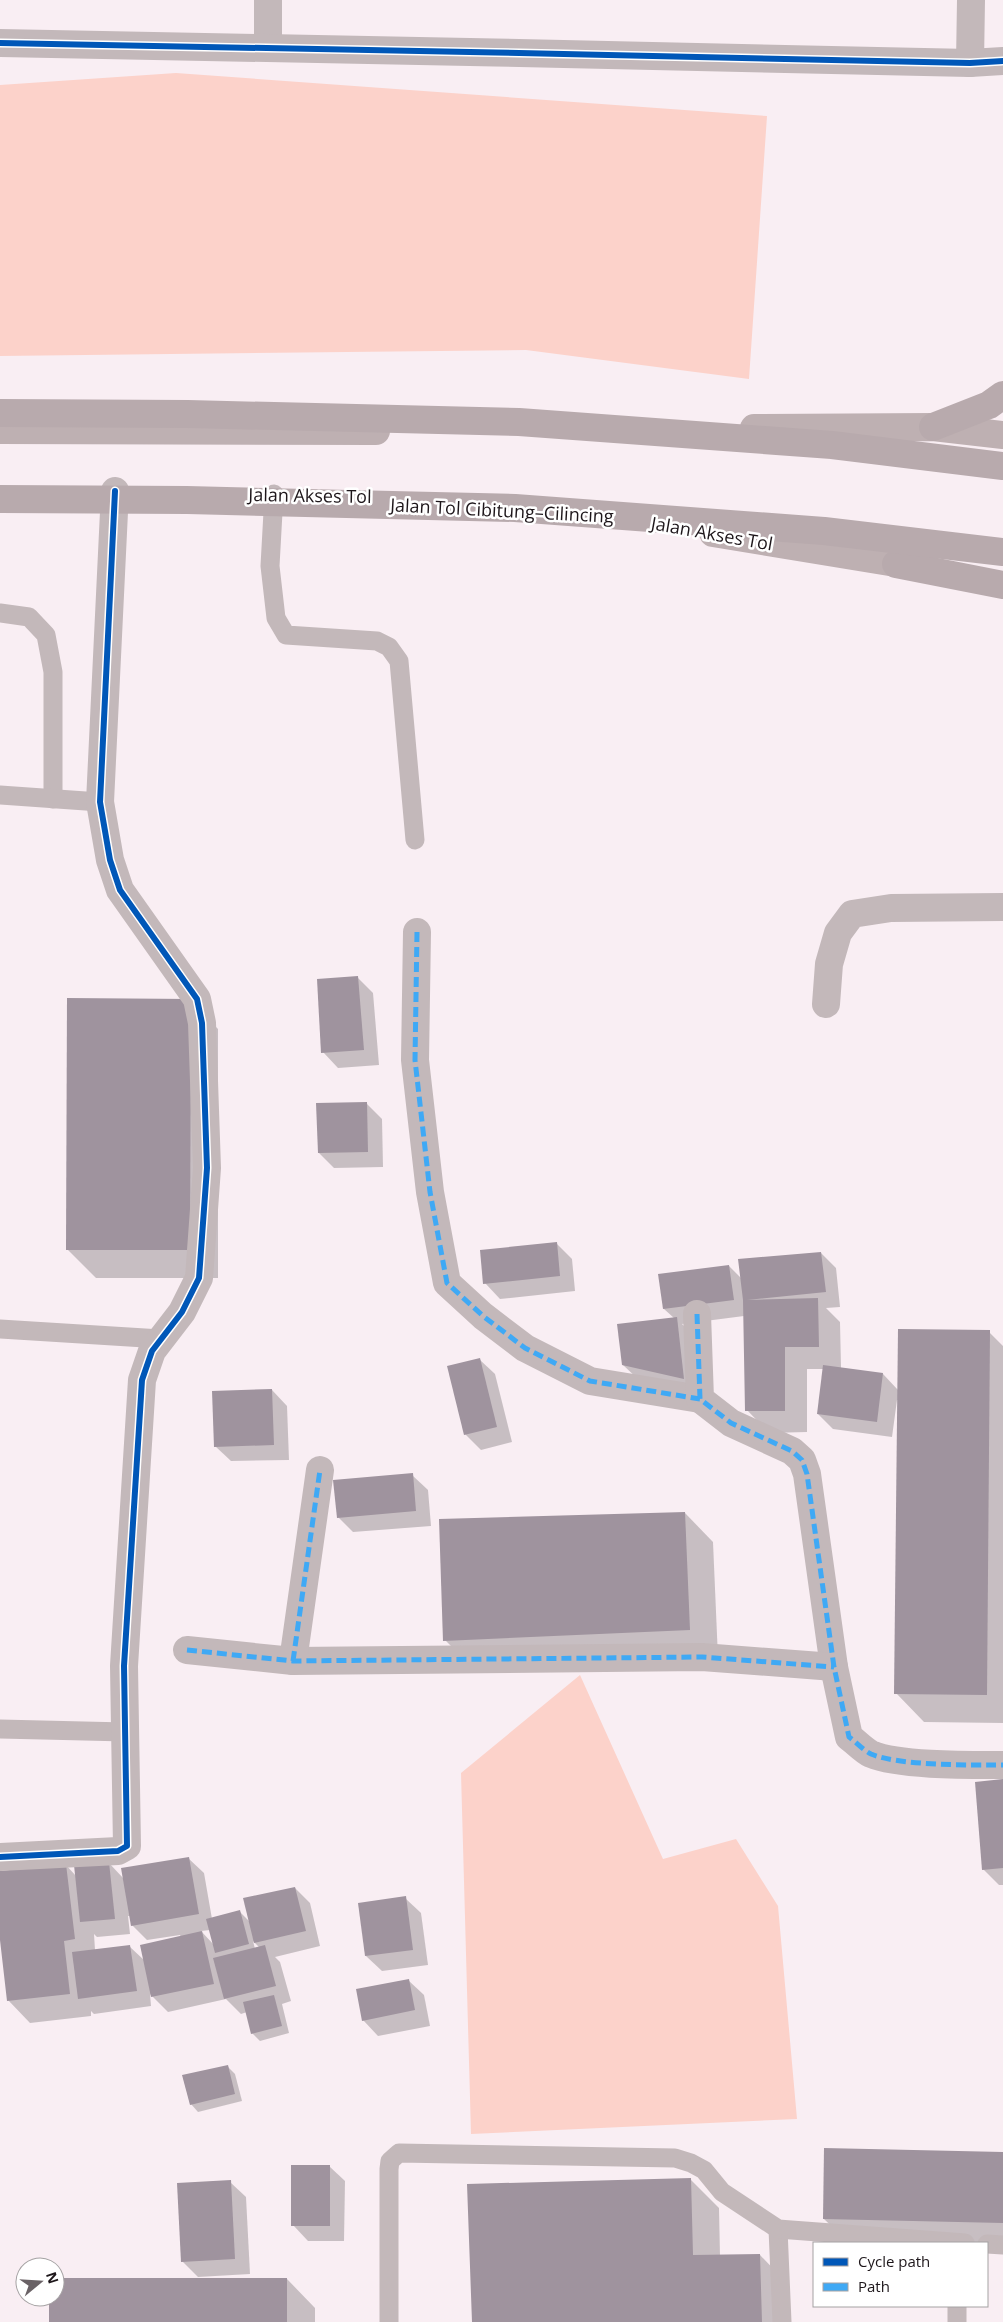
<svg xmlns="http://www.w3.org/2000/svg" width="1003" height="2322" viewBox="0 0 1003 2322" font-family="'Open Sans',sans-serif">
	<style>
		.green { fill: #fcd2ca }
		.shadow { fill: #0003; fill-rule: evenodd }
		.building { fill: #9f939e }
		.lines { fill: none; stroke-linecap: round; stroke-linejoin: round }
		.lane { stroke: #c3b8ba; stroke-width: 19 }
		.street { stroke: #c3b8ba; stroke-width: 28 }
		.primary { stroke: #beb0b2; stroke-width: 28 }
		.highway { stroke: #b8aaad; stroke-width: 28 }
		.highway-bridge { stroke: #b8aaad; stroke-width: 28 }
		.quiet { stroke: #3fa9f5; stroke-width: 5; stroke-dasharray: 10 5; stroke-linecap: butt }
		.cycleway-casing { stroke: #fff; stroke-width: 9 }
		.cycleway { stroke: #0057b8; stroke-width: 6 }
		.labels { text-anchor: middle; dominant-baseline: central; stroke-width: 5; stroke-linejoin: round; paint-order: stroke }
		.street-label { font-size: 18px; fill: #1d161a; stroke: #fff }
	</style>
	<rect width="100%" height="100%" fill="#f9eef3"/>
	<g class="green">
		<polygon points="176,73 767,116 749,379 526,350 0,356 0,85"/>
		<polygon points="580,1675 663,1859 736,1839 778,1906 797,2119 471,2134 461,1773"/>
	</g>
	<g class="shadow">
		<polygon points="358,978 373,993 379,1065 338,1068 323,1052"/>
		<polygon points="190,1000 218,1029 218,1278 96,1278 67,1249"/>
		<polygon points="366,1103 382,1119 383,1167 334,1168 319,1153"/>
		<polygon points="556,1243 572,1259 575,1291 500,1299 485,1283"/>
		<polygon points="821,1253 836,1268 840,1307 826,1308 840,1322 841,1368 883,1374 898,1390 989,1332 1003,1346 1003,1723 924,1722 896,1693 898,1400 897,1400 892,1437 833,1429 818,1414 824,1369 807,1369 807,1432 769,1433 747,1410 744,1316 682,1324 692,1334 698,1393 639,1380 623,1365 674,1318 664,1309 660,1275 729,1266 742,1279"/>
		<polygon points="479,1359 495,1374 512,1442 481,1450 465,1434"/>
		<polygon points="272,1390 287,1406 289,1460 231,1461 215,1446"/>
		<polygon points="412,1475 428,1490 431,1526 353,1532 338,1517"/>
		<polygon points="685,1513 713,1542 718,1658 473,1668 445,1640"/>
		<polygon points="1003,1781 1003,1885 999,1885 983,1869"/>
		<path d="M 188,1858 L 204,1873 L 212,1919 L 240,1912 L 250,1922 L 295,1888 L 310,1903 L 320,1946 L 275,1957 L 280,1962 L 291,2001 L 282,2004 L 289,2033 L 260,2041 L 252,2033 L 247,2012 L 241,2014 L 226,1999 L 168,2012 L 150,1994 L 151,2006 L 94,2014 L 91,2011 L 91,2016 L 30,2023 L 8,2000 L 0,1929 L 0,1872 L 66,1865 L 76,1876 L 109,1863 L 124,1879 ZM 128,1916 L 130,1916 L 132,1925 L 147,1940 L 180,1935 L 181,1937 L 145,1961 L 129,1946 L 95,1950 L 94,1934 L 97,1937 L 130,1934 ZM 210,1930 L 214,1945 L 201,1931 ZM 253,1941 L 260,1948 L 255,1949 Z"/>
		<polygon points="405,1898 421,1913 428,1965 382,1971 366,1956 359,1904"/>
		<polygon points="408,1980 424,1995 430,2026 378,2036 363,2020"/>
		<polygon points="227,2066 235,2074 242,2101 198,2112 191,2104"/>
		<polygon points="1003,2153 1003,2250 987,2243 849,2243 824,2219"/>
		<polygon points="329,2166 345,2181 344,2241 308,2241 293,2225"/>
		<polygon points="690,2179 719,2208 720,2256 760,2255 788,2284 789,2322 473,2322"/>
		<polygon points="230,2182 246,2197 250,2274 198,2277 182,2261"/>
		<polygon points="55,2279 287,2279 315,2308 315,2322 50,2322 50,2297 55,2297"/>
	</g>
	<g class="building">
		<polygon points="358,976 364,1050 321,1053 317,979"/>
		<polygon points="67,998 191,999 190,1250 66,1250"/>
		<polygon points="367,1102 368,1152 318,1153 316,1103"/>
		<polygon points="557,1242 560,1276 483,1284 480,1250"/>
		<polygon points="821,1252 826,1292 747,1300 818,1298 819,1347 785,1347 785,1411 745,1411 743,1300 738,1259"/>
		<polygon points="729,1265 734,1300 663,1309 658,1274"/>
		<polygon points="677,1317 684,1379 622,1365 617,1324"/>
		<polygon points="898,1329 990,1330 987,1695 894,1694"/>
		<polygon points="480,1358 497,1427 464,1435 447,1366"/>
		<polygon points="823,1365 883,1373 877,1422 817,1414"/>
		<polygon points="272,1389 274,1445 214,1447 212,1391"/>
		<polygon points="413,1473 416,1511 337,1518 333,1480"/>
		<polygon points="685,1512 690,1630 443,1641 439,1519"/>
		<polygon points="1003,1779 1003,1868 982,1870 975,1782"/>
		<polygon points="189,1857 199,1914 131,1926 121,1868"/>
		<polygon points="109,1862 115,1919 80,1922 74,1865"/>
		<polygon points="66,1864 75,1939 64,1941 70,1994 7,2001 0,1940 0,1871"/>
		<polygon points="295,1887 306,1931 254,1943 243,1898"/>
		<polygon points="406,1896 413,1950 365,1956 358,1903"/>
		<polygon points="240,1910 249,1944 215,1953 206,1919"/>
		<polygon points="202,1931 214,1984 151,1997 140,1945"/>
		<polygon points="130,1945 137,1991 78,1999 72,1952"/>
		<polygon points="265,1945 276,1986 224,1999 213,1958"/>
		<polygon points="409,1979 415,2010 362,2021 356,1989"/>
		<polygon points="274,1995 282,2026 251,2034 243,2002"/>
		<polygon points="228,2065 235,2094 190,2105 182,2075"/>
		<polygon points="824,2148 1003,2152 1003,2223 823,2219"/>
		<rect x="291" y="2165" width="39" height="61"/>
		<polygon points="691,2178 693,2255 760,2254 762,2322 472,2322 467,2184"/>
		<polygon points="231,2180 235,2259 181,2262 177,2183"/>
		<polygon points="55,2278 287,2278 287,2322 49,2322 49,2297 55,2297"/>
	</g>
	<g class="lines">
		<g class="lane">
			<polyline points="274,494 270,566 276,618 286,635 377,641 389,647 399,661 415,840"/>
			<polyline points="0,613 29,617 46,635 53,672 53,799"/>
			<polyline points="0,795 100,802"/>
			<polyline points="0,1329 161,1339"/>
			<polyline points="0,1729 126,1732"/>
			<polyline points="778,2229 782,2322"/>
			<polyline points="987,2244 1003,2245"/>
			<polyline points="389,2322 389,2169 390,2161 399,2153 675,2158 691,2163 704,2170 722,2192 778,2229 965,2243"/>
			<polyline points="957,2322 957,2306"/>
		</g>
		<g class="street">
			<polyline points="268,0 268,47"/>
			<path d="M 0,43 C 323,47 647,57 970,63 L 1003,61"/>
			<polyline points="970,63 971,0"/>
			<polyline points="417,932 415,1060 430,1192 447,1283 483,1316 525,1348 590,1381 700,1399"/>
			<polyline points="826,1004 829,964 838,933 852,914 891,908 1003,907"/>
			<path d="M 697,1314 L 700,1399 L 731,1423 L 792,1451 L 802,1460 L 807,1474 L 834,1667 L 849,1737 C 856,1742 863,1750 871,1754 C 899,1766 971,1765 1003,1765"/>
			<polyline points="187,1650 293,1661 702,1657 834,1667"/>
			<polyline points="293,1661 320,1470"/>
			<polyline points="0,1857 118,1851 127,1846 124,1666 142,1380 152,1351 182,1312 199,1278 207,1168 202,1023 197,999 120,890 110,860 100,802 115,491"/>
		</g>
		<g class="primary">
			<polyline points="754,428 933,427 1003,435"/>
			<polyline points="0,430 376,431"/>
			<polyline points="713,533 920,567"/>
		</g>
		<g class="highway">
			<polyline points="933,427 989,405 1003,395"/>
			<polyline points="896,564 1003,585"/>
		</g>
		<g class="highway-bridge">
			<polyline points="0,413 188,414 519,422 832,445 1003,466"/>
			<polyline points="0,499 187,500 515,508 824,531 1003,552"/>
		</g>
		<g class="quiet">
			<polyline points="417,932 415,1060 430,1192 447,1283 483,1316 525,1348 590,1381 700,1399"/>
			<path d="M 697,1314 L 700,1399 L 731,1423 L 792,1451 L 802,1460 L 807,1474 L 834,1667 L 849,1737 C 856,1742 863,1750 871,1754 C 899,1766 971,1765 1003,1765"/>
			<polyline points="187,1650 293,1661 702,1657 834,1667"/>
			<polyline points="293,1661 320,1470"/>
		</g>
		<g class="cycleway-casing">
			<g id="cycleway">
				<path d="M 0,43 C 323,47 647,57 970,63 L 1003,61"/>
				<polyline points="0,1857 118,1851 127,1846 124,1666 142,1380 152,1351 182,1312 199,1278 207,1168 202,1023 197,999 120,890 110,860 100,802 115,491"/>
			</g>
		</g>
		<use href="#cycleway" class="cycleway"/>
	</g>
	<g class="labels">
		<g class="street-label">
			<text transform="translate(310 495) rotate(1)">Jalan Akses Tol</text>
			<text transform="translate(502 510) rotate(3)">Jalan Tol Cibitung–Cilincing</text>
			<text transform="translate(712 533) rotate(10)">Jalan Akses Tol</text>
		</g>
	</g>
	<rect x="813" y="2242" width="175" height="65" fill="#ffffff" stroke="#a5a2a3"/>
	<rect x="823" y="2258" width="25" height="8" fill="#0057b8" stroke="#a5a2a3"/>
	<text x="858" y="2267" font-size="15" fill="#1d161a">Cycle path</text>
	<rect x="823" y="2283" width="25" height="8" fill="#3fa9f5" stroke="#a5a2a3"/>
	<text x="858" y="2292" font-size="15" fill="#1d161a">Path</text>
	<g transform="translate(40 2282) rotate(72)"><circle r="24" fill="#ffffff" stroke="#a5a2a3"/>
	<path d="M0-4L9 19L0 12L-9 19Z" fill="#6a6266"/>
	<text y="-8" font-size="14" font-weight="bold" text-anchor="middle" fill="#1d161a">N</text>
	</g>
</svg>
